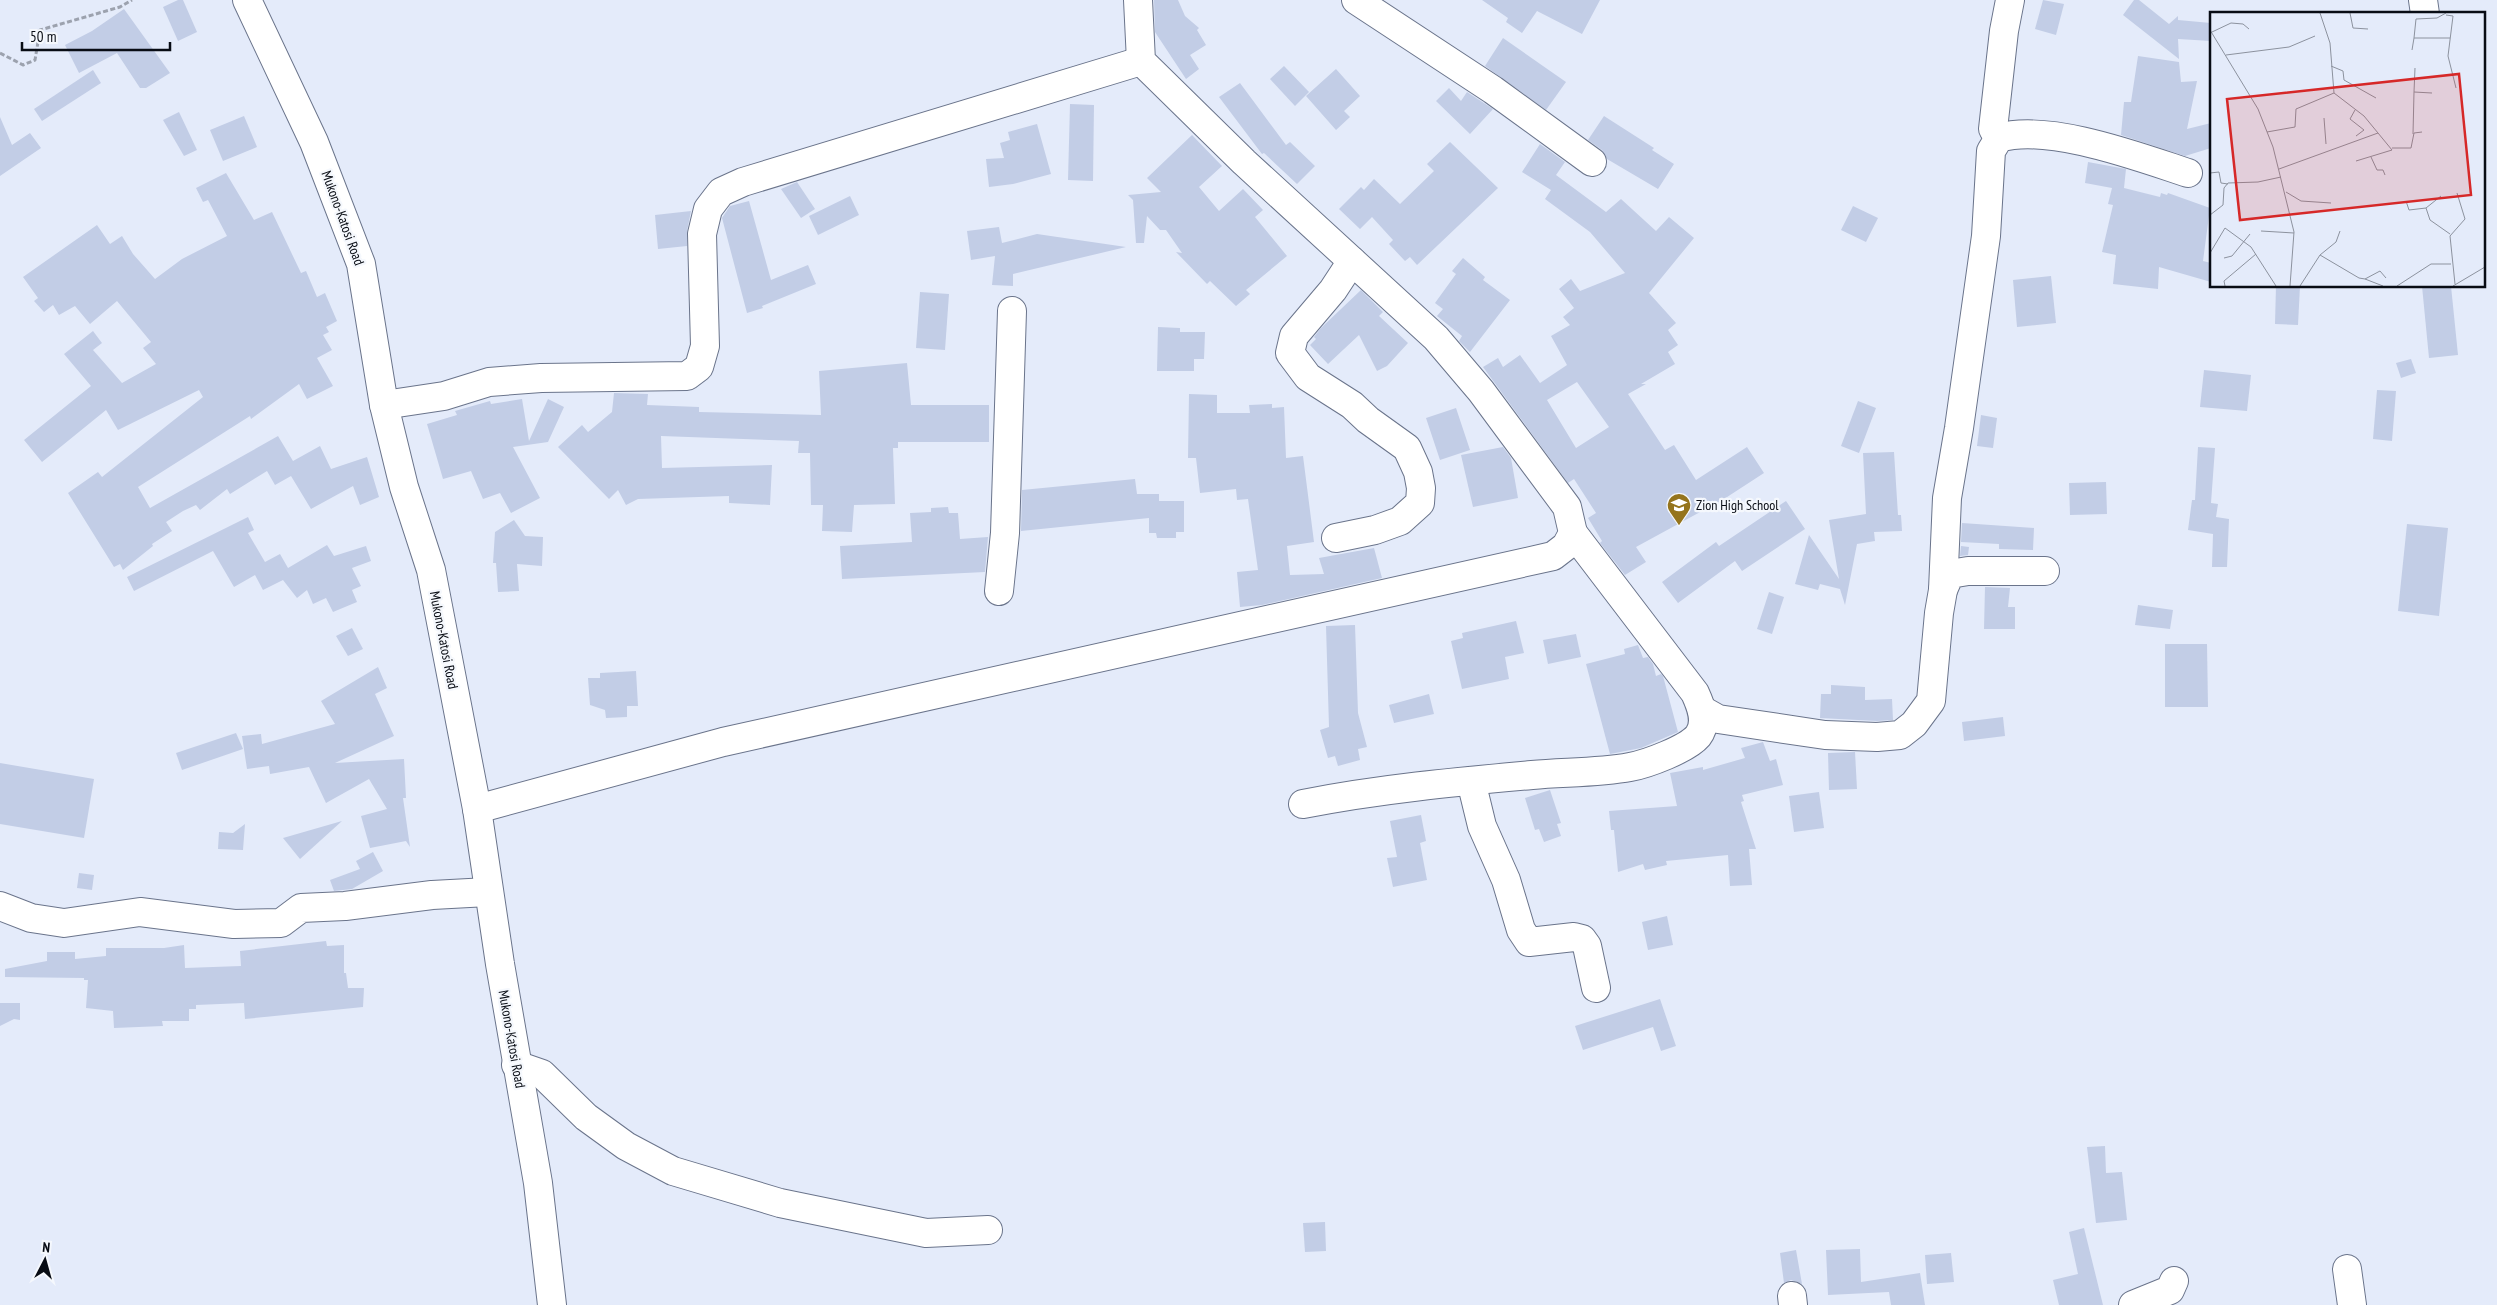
<svg xmlns="http://www.w3.org/2000/svg" width="2497" height="1305" viewBox="0 0 2497 1305" font-family="'PT Sans Narrow',sans-serif">
	<style>
		.building { fill: #c2cde6; fill-rule: evenodd }
		.lines { fill: none; stroke-linecap: round; stroke-linejoin: round }
		.minor-casing { stroke: #6a748b; stroke-width: 30 }
		.major-casing { stroke: #6a748b; stroke-width: 30 }
		.path { stroke: #9ca2ae; stroke-width: 3; stroke-dasharray: 5 2.5; stroke-linecap: butt }
		.minor { stroke: #fff; stroke-width: 28 }
		.major { stroke: #fff; stroke-width: 28 }
		.labels { text-anchor: middle; dominant-baseline: central; stroke-width: 4.5; stroke-linejoin: round; paint-order: stroke }
		.street-label { font-size: 14px; fill: #080c14; stroke: #f5f8fd }
		.poi-label { font-size: 14px; fill: #080c14; stroke: #f5f8fd; text-anchor: start }
		.inset-road { fill: none; stroke: #8c929e; stroke-width: 1 }
		.view { fill: #d62828; fill-opacity: 0.15; stroke: #d62828; stroke-width: 2.5 }
		.inset-edge { fill: none; stroke: #080c14; stroke-width: 2.5 }
	</style>
	<rect width="100%" height="100%" fill="#e4ebfa"/>
	<g class="building">
		<polygon points="178,0 183,0 197,32 178,41 163,7"/>
		<polygon points="1154,0 1178,0 1185,16 1199,28 1197,30 1206,45 1190,55 1199,69 1186,79 1155,32"/>
		<polygon points="1482,0 1600,0 1582,34 1537,11 1522,33 1506,22 1508,18"/>
		<polygon points="2043,0 2064,4 2056,35 2035,29"/>
		<polygon points="2134,0 2139,0 2169,24 2178,16 2178,20 2211,23 2211,41 2178,39 2179,59 2123,15"/>
		<polygon points="124,9 170,73 146,88 140,88 117,53 79,73 65,45 92,31"/>
		<polygon points="1503,38 1566,82 1546,110 1485,66"/>
		<polygon points="2138,56 2179,62 2181,82 2197,81 2187,129 2211,123 2211,148 2185,156 2121,135 2124,102 2131,102"/>
		<polygon points="1284,66 1309,92 1295,106 1270,79"/>
		<polygon points="1336,69 1360,96 1344,111 1350,117 1336,130 1306,96"/>
		<polygon points="93,70 101,83 42,121 34,109"/>
		<polygon points="1240,83 1286,145 1290,142 1315,166 1297,184 1264,153 1262,154 1219,97"/>
		<polygon points="1449,88 1461,101 1467,92 1493,109 1470,134 1436,101"/>
		<polygon points="1070,104 1094,105 1093,181 1068,180"/>
		<polygon points="179,112 197,150 184,156 163,120"/>
		<polygon points="244,116 257,147 223,161 210,130"/>
		<polygon points="1604,116 1654,148 1652,150 1674,164 1658,189 1607,159 1602,150 1588,140"/>
		<polygon points="0,117 12,145 30,133 41,148 0,176"/>
		<polygon points="1037,124 1051,174 1013,184 989,187 986,159 1004,158 1000,143 1010,140 1008,132"/>
		<polygon points="1192,135 1222,166 1199,187 1219,211 1243,189 1263,210 1255,217 1287,256 1246,290 1250,294 1236,306 1210,281 1207,284 1176,252 1182,253 1166,230 1160,230 1147,216 1144,243 1136,243 1133,200 1128,195 1161,192 1147,178"/>
		<polygon points="1450,142 1498,188 1417,265 1410,257 1405,261 1389,244 1393,240 1372,217 1360,229 1339,209 1361,187 1364,190 1374,179 1400,204 1434,171 1427,164"/>
		<path d="M 1540,144 L 1565,162 L 1556,175 L 1606,212 L 1621,199 L 1656,231 L 1669,217 L 1694,238 L 1649,293 L 1676,323 L 1668,330 L 1678,345 L 1668,352 L 1675,364 L 1641,384 L 1646,384 L 1628,394 L 1665,450 L 1674,445 L 1696,480 L 1747,447 L 1764,473 L 1724,499 L 1636,547 L 1646,562 L 1625,575 L 1600,543 L 1602,541 L 1588,518 L 1596,513 L 1574,479 L 1568,483 L 1483,367 L 1498,358 L 1503,367 L 1520,355 L 1540,383 L 1567,365 L 1551,336 L 1570,325 L 1563,317 L 1574,308 L 1559,289 L 1571,279 L 1580,291 L 1625,273 L 1590,232 L 1545,199 L 1551,190 L 1522,172 ZM 1577,382 L 1609,427 L 1576,448 L 1547,400 Z"/>
		<polygon points="2088,162 2126,169 2124,188 2160,197 2161,193 2167,195 2168,193 2210,208 2203,261 2211,263 2211,282 2159,267 2158,289 2113,284 2116,255 2102,252 2113,205 2108,204 2112,188 2085,183"/>
		<polygon points="226,173 254,220 272,212 301,273 306,271 317,297 325,293 337,321 326,327 329,332 323,335 332,350 317,358 333,386 307,399 299,384 251,419 250,416 138,487 150,508 278,436 293,461 320,446 331,469 367,457 379,497 360,505 353,486 311,509 291,476 275,485 267,471 230,494 227,489 200,510 196,505 183,511 166,522 172,531 152,544 153,546 123,570 120,564 114,567 68,493 98,472 102,477 203,397 199,390 118,430 106,410 42,462 24,440 91,386 64,354 93,331 102,343 93,350 122,383 156,364 143,348 151,342 117,301 90,324 75,306 59,315 53,305 44,312 34,301 38,298 23,277 97,225 110,244 122,236 133,254 155,279 182,259 227,236 208,200 203,202 196,188"/>
		<polygon points="797,182 815,209 801,218 781,189"/>
		<polygon points="850,196 859,215 818,235 809,216"/>
		<polygon points="749,201 771,280 808,265 816,284 762,306 763,308 747,313 722,218 730,206"/>
		<polygon points="1853,206 1878,218 1866,242 1841,230"/>
		<polygon points="691,211 687,231 687,246 658,249 655,215"/>
		<polygon points="999,227 1002,243 1037,234 1126,247 1013,274 1013,286 992,285 995,256 971,260 967,231"/>
		<polygon points="1463,258 1485,277 1483,280 1510,300 1470,352 1459,341 1462,336 1437,316 1443,309 1435,303 1456,274 1452,271"/>
		<polygon points="2051,276 2056,323 2017,327 2013,280"/>
		<polygon points="2276,286 2300,286 2298,325 2275,324"/>
		<polygon points="2422,286 2451,286 2458,355 2429,358"/>
		<polygon points="1361,290 1383,312 1379,316 1408,343 1387,366 1377,371 1359,335 1328,364 1310,345 1316,339 1314,337 1321,328"/>
		<polygon points="920,292 949,294 945,350 916,348"/>
		<polygon points="1158,327 1180,328 1180,332 1205,332 1204,359 1194,359 1194,371 1157,371"/>
		<polygon points="2411,359 2416,373 2401,378 2396,363"/>
		<polygon points="907,363 911,405 989,405 989,442 898,442 898,448 893,448 895,504 854,505 852,532 822,531 823,505 811,505 810,453 798,453 799,441 661,436 662,468 772,465 770,505 729,503 729,496 638,499 626,505 618,490 609,499 558,447 582,425 588,432 612,412 614,393 648,394 647,405 699,407 699,412 821,415 819,371"/>
		<polygon points="2204,370 2251,375 2247,411 2200,407"/>
		<polygon points="2377,390 2396,391 2392,441 2373,439"/>
		<polygon points="1189,394 1217,395 1217,413 1250,413 1249,405 1272,404 1272,408 1284,407 1286,458 1303,456 1314,542 1287,546 1290,575 1324,574 1319,558 1374,548 1382,578 1262,605 1240,607 1237,572 1258,570 1248,499 1237,500 1236,489 1200,493 1196,458 1188,458"/>
		<polygon points="522,399 529,441 548,399 564,407 548,442 513,447 540,498 511,513 500,493 483,499 471,471 443,479 427,424 457,415 455,411 490,401 491,404"/>
		<polygon points="1858,401 1876,408 1859,453 1841,446"/>
		<polygon points="1456,408 1470,450 1440,460 1426,418"/>
		<polygon points="1981,415 1997,418 1993,448 1977,446"/>
		<polygon points="1503,447 1511,458 1518,498 1473,507 1461,455"/>
		<polygon points="2198,447 2215,448 2211,503 2218,504 2216,517 2229,519 2227,567 2212,567 2213,534 2188,530 2192,500 2195,500"/>
		<polygon points="1894,452 1898,515 1901,515 1902,531 1874,532 1875,541 1857,544 1845,605 1840,589 1820,584 1818,590 1795,584 1809,535 1839,579 1829,520 1866,514 1863,453"/>
		<polygon points="1135,479 1137,494 1159,494 1159,501 1184,501 1184,532 1176,532 1176,538 1157,538 1156,533 1149,533 1149,518 1021,531 1022,490"/>
		<polygon points="2106,482 2107,514 2070,515 2069,483"/>
		<polygon points="1786,501 1805,529 1742,571 1735,561 1678,603 1662,582 1716,542 1719,546"/>
		<polygon points="948,507 949,513 958,513 960,539 988,537 985,572 842,579 840,546 912,542 910,513 931,512 931,508"/>
		<polygon points="248,517 254,530 248,533 265,562 280,554 288,568 327,545 334,556 366,546 371,561 352,568 361,586 352,590 357,602 333,612 326,598 313,604 307,590 297,598 283,580 263,590 255,575 234,587 213,551 134,591 127,577"/>
		<polygon points="514,520 525,536 543,537 542,566 517,564 519,591 498,592 496,563 493,563 495,532"/>
		<polygon points="1962,523 2034,528 2033,550 1999,549 1999,544 1961,542"/>
		<polygon points="2407,524 2448,528 2439,616 2398,611"/>
		<polygon points="1961,546 1969,547 1968,555 1960,556"/>
		<polygon points="1985,587 2010,588 2008,607 2015,607 2015,629 1984,629"/>
		<polygon points="1769,592 1784,597 1772,634 1757,629"/>
		<polygon points="2138,605 2173,610 2170,629 2135,625"/>
		<polygon points="1516,621 1524,653 1505,657 1509,679 1462,689 1451,641 1463,638 1462,633"/>
		<polygon points="1355,625 1358,713 1367,747 1358,749 1360,760 1338,766 1335,756 1328,758 1320,730 1329,727 1326,626"/>
		<polygon points="352,628 363,649 348,656 336,636"/>
		<polygon points="1576,634 1581,657 1548,664 1543,640"/>
		<polygon points="2165,644 2207,644 2208,707 2165,707"/>
		<polygon points="1638,645 1643,658 1648,657 1653,664 1656,676 1661,674 1663,676 1678,732 1641,748 1610,754 1586,664 1625,654 1624,649"/>
		<polygon points="378,667 387,688 375,694 394,736 335,763 404,759 406,798 403,798 410,847 406,841 370,848 361,816 387,809 369,779 326,803 309,767 270,774 269,766 247,769 242,736 261,734 262,744 335,724 321,701"/>
		<polygon points="636,671 638,706 627,706 627,717 606,718 605,710 590,705 588,678 600,678 600,673"/>
		<polygon points="1831,685 1865,687 1865,700 1892,699 1893,720 1877,721 1820,718 1821,694 1831,694"/>
		<polygon points="1429,694 1434,714 1394,723 1389,705"/>
		<polygon points="2003,717 2005,736 1964,741 1962,722"/>
		<polygon points="236,733 243,749 182,770 176,753"/>
		<polygon points="1763,742 1770,761 1776,759 1783,785 1742,795 1744,801 1741,802 1756,849 1749,849 1752,885 1730,886 1728,855 1666,861 1667,865 1645,870 1643,864 1618,872 1614,830 1611,830 1609,811 1677,806 1670,773 1703,767 1703,770 1745,758 1741,748"/>
		<polygon points="1855,752 1857,789 1829,790 1828,753"/>
		<polygon points="0,763 94,779 84,838 0,824"/>
		<polygon points="1550,790 1561,823 1557,824 1561,836 1544,842 1539,829 1535,830 1525,798"/>
		<polygon points="1819,792 1824,828 1794,832 1789,796"/>
		<polygon points="1421,815 1426,841 1420,843 1427,880 1393,887 1387,858 1397,857 1390,821"/>
		<polygon points="342,821 300,859 283,838"/>
		<polygon points="245,824 243,850 218,849 219,832 233,833"/>
		<polygon points="373,852 383,871 352,889 334,891 330,880 360,869 356,861"/>
		<polygon points="79,873 94,875 92,890 77,888"/>
		<polygon points="1667,916 1673,945 1648,950 1642,922"/>
		<polygon points="326,941 327,946 344,945 344,973 346,973 348,988 364,988 363,1007 245,1019 244,1003 196,1005 196,1009 189,1009 189,1021 162,1021 163,1026 114,1028 113,1011 86,1008 88,980 84,980 84,978 5,977 5,969 47,961 47,952 75,952 75,959 106,956 106,948 164,948 184,945 185,968 241,966 240,951"/>
		<polygon points="1660,999 1676,1046 1661,1051 1653,1027 1583,1050 1575,1026"/>
		<polygon points="0,1003 20,1003 20,1020 14,1019 0,1026"/>
		<polygon points="2105,1146 2106,1173 2122,1172 2127,1220 2096,1223 2087,1147"/>
		<polygon points="1325,1222 1326,1251 1305,1252 1303,1223"/>
		<polygon points="2084,1228 2103,1305 2059,1305 2053,1280 2078,1274 2069,1232"/>
		<polygon points="1860,1249 1861,1282 1920,1273 1925,1305 1891,1305 1889,1292 1828,1295 1826,1250"/>
		<polygon points="1796,1250 1802,1284 1791,1280 1784,1283 1780,1253"/>
		<polygon points="1951,1253 1954,1282 1927,1284 1925,1255"/>
	</g>
	<g class="lines">
		<g class="minor-casing">
			<g id="minor">
				<polyline points="1356,0 1493,90 1592,162"/>
				<polyline points="2423,0 2425,14"/>
				<polyline points="1999,138 1993,129 2004,31 2010,0"/>
				<polyline points="384,405 444,396 489,382 541,378 687,376 699,367 705,346 702,234 708,209 721,192 743,182 1141,61"/>
				<polyline points="1336,538 1375,530 1400,521 1420,503 1421,488 1418,472 1407,448 1368,420 1352,405 1308,377 1290,353 1294,336 1333,290 1352,261"/>
				<path d="M 1943,590 L 1947,498 L 1959,428 L 1986,236 L 1991,151 L 1999,138 C 2048,123 2139,157 2188,173"/>
				<polyline points="999,591 1005,533 1012,311"/>
				<polyline points="1702,710 1718,719 1825,735 1877,737 1900,735 1914,724 1931,701 1939,613 1943,590 1950,574 1968,571 2045,571"/>
				<polyline points="1471,781 1482,826 1506,880 1521,930 1529,942 1574,937 1582,939 1587,946 1596,988"/>
				<path d="M 1303,804 C 1379,789 1455,782 1532,775 C 1564,772 1598,773 1630,767 C 1647,764 1687,749 1698,736 C 1708,723 1701,706 1695,693 L 1573,533"/>
				<polyline points="477,809 723,742 1553,556 1566,546 1573,533 1567,507 1481,391 1436,338 1244,162 1141,61 1138,0"/>
				<polyline points="0,906 31,918 64,923 140,912 234,924 281,923 301,908 345,906 432,895 488,892"/>
				<polyline points="516,1065 542,1074 586,1117 626,1146 673,1171 780,1203 926,1233 988,1230"/>
				<polyline points="2347,1269 2352,1305"/>
				<polyline points="1792,1296 1793,1305"/>
				<polyline points="2133,1305 2170,1290 2174,1281"/>
			</g>
		</g>
		<g class="major-casing">
			<polyline id="major" points="247,0 314,142 361,264 384,405 404,487 431,570 477,809 500,964 538,1183 552,1305"/>
		</g>
		<polyline class="path" points="0,53 23,65 35,60 40,30 120,7 132,0"/>
		<use href="#minor" class="minor"/>
		<use href="#major" class="major"/>
	</g>
	<defs>
		<g id="school-pin" transform="scale(1.25)"><path d="M0 17L-7.5 6A9.5 9.5 0 1 1 7.5 6Z" fill="#95741c" stroke="#f5f8fd"/><path d="M0-5L7-2L0 1L-7-2ZM-4 1L0 2.5L4 1V4Q0 6-4 4Z" fill="#fff"/></g>
	</defs>
	<g fill-rule="evenodd">
		<use href="#school-pin" x="1679" y="505"/>
	</g>
	<g class="labels">
		<g class="street-label">
			<text transform="translate(343 218) rotate(70)">Mukono-Katosi Road</text>
			<text transform="translate(444 640) rotate(79)">Mukono-Katosi Road</text>
			<text transform="translate(512 1039) rotate(80)">Mukono-Katosi Road</text>
		</g>
		<g class="poi-label">
			<text x="1696" y="505">Zion High School</text>
		</g>
	</g>
	<g transform="translate(2210 12)">
		<rect width="275" height="275" fill="#e4ebfa"/>
		<path class="inset-road" d="M 140,1 L 143,16 L 158,17M 236,3 L 243,4 L 238,44 L 246,76M 0,18 L 48,97 L 63,135 L 84,220 L 80,274M 2,20 L 21,11 L 33,12 L 39,17M 204,26 L 206,7 L 227,6 L 236,1M 202,38 L 204,26 L 240,26M 16,43 L 79,35 L 105,24M 121,54 L 133,59 L 134,68 L 166,86M 204,80 L 205,56M 145,98 L 140,107 L 154,118 L 146,124M 114,106 L 116,132M 57,120 L 85,115 L 86,97 L 124,81M 203,122 L 204,80 L 222,81M 182,136 L 201,136 L 204,121 L 212,120M 161,145 L 167,158 L 173,158 L 175,163M 146,149 L 182,138 L 168,121M 69,157 L 168,121 L 154,104 L 124,81 L 120,31 L 110,1M 0,161 L 9,160 L 11,171 L 18,172M 76,180 L 91,189 L 121,191M 231,184 L 216,196 L 220,208 L 240,222M 196,189 L 199,198 L 216,196M 0,203 L 13,193 L 14,176 L 18,171 L 48,170 L 71,165M 51,219 L 84,221M 0,241 L 15,216 L 41,235 L 66,274M 110,243 L 126,230 L 130,219M 14,246 L 22,244 L 40,222M 155,267 L 173,274M 245,272 L 240,224 L 255,207 L 247,181M 15,274 L 14,269 L 46,242M 90,274 L 110,243 L 149,266 L 155,267 L 170,259 L 176,266M 187,274 L 221,252 L 241,252M 243,274 L 275,255"/>
		<path class="view" d="M 249,62 L 261,183 L 30,208 L 17,87 Z"/>
		<rect width="275" height="275" class="inset-edge"/>
	</g>
	<g transform="translate(45 1260) rotate(6)" stroke="#f5f8fd" stroke-width="4" paint-order="stroke">
	<path d="M0-4L9 19L0 12L-9 19Z" fill="#080c14"/>
	<text y="-8" font-size="14" font-weight="bold" text-anchor="middle" fill="#080c14">N</text>
	</g>
	<path d="M22 42v8h148v-8" fill="none" stroke="#080c14" stroke-width="2.5"/>
	<text x="30" y="42" font-size="15" fill="#080c14" stroke="#f5f8fd" stroke-width="4" paint-order="stroke">50 m</text>
</svg>
